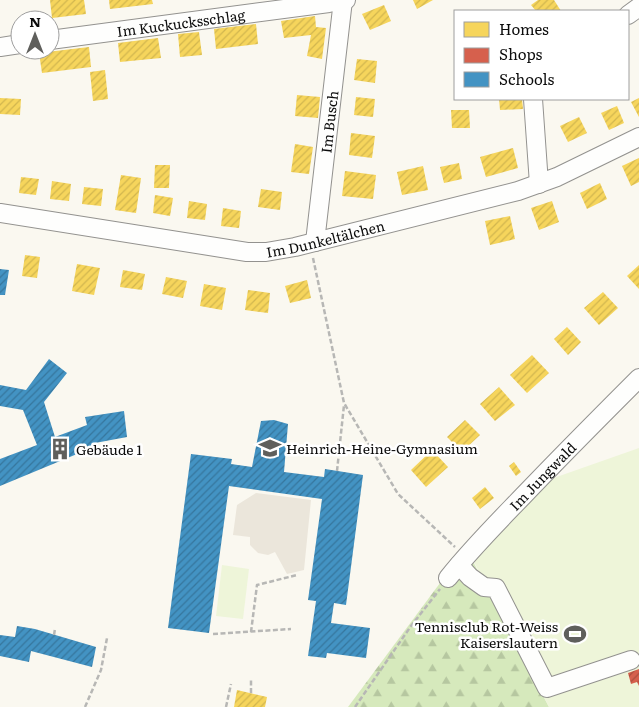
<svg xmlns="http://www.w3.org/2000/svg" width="639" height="707" viewBox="0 0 639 707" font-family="Literata,serif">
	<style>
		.forest { fill: url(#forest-firs) }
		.pitch { fill: #eef5d9 }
		.plaza { fill: #ebe6db }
		.homes { fill: url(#homes-hatch) }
		.shops { fill: url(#shops-hatch) }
		.schools { fill: url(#schools-hatch) }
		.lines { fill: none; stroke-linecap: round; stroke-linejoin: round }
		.minor-casing { stroke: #93928f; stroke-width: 20 }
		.path { stroke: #b7b7b5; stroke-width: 2.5; stroke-dasharray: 5 2.5; stroke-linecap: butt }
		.minor { stroke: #fefefd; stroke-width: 18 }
		.labels { text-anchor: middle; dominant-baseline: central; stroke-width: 5; stroke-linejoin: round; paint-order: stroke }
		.street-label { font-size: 14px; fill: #0c0c0c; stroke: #fff }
		.poi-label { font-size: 14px; fill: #0c0c0c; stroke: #fff; text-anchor: start }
	</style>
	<defs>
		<pattern id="forest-firs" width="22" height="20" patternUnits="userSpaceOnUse" patternTransform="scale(1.25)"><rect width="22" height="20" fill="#d6e9bc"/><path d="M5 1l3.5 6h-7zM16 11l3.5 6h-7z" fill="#b6c7a0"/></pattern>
		<pattern id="homes-hatch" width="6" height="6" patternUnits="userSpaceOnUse" patternTransform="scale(1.25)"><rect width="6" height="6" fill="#f6d55c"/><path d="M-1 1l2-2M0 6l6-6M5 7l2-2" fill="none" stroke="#d2b64f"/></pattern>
		<pattern id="shops-hatch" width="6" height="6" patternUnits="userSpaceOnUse" patternTransform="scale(1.25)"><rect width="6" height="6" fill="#d6604d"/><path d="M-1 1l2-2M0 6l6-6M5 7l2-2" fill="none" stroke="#ac4e3e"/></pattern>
		<pattern id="schools-hatch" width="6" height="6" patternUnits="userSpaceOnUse" patternTransform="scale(1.25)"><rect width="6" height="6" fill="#4393c3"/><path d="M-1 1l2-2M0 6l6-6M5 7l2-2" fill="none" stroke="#36769d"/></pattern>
	</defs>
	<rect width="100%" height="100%" fill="#faf8f0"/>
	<polygon class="forest" points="466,548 549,707 348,707"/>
	<g class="pitch">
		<polygon points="639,448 639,707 549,707 473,560 548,480"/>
		<polygon points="222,565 249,569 243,619 216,616"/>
	</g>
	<polygon class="plaza" points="256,493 311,500 304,570 287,574 275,552 268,555 258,553 250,545 250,537 233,535 237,505"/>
	<g class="homes">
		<polygon points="50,0 84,0 86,14 52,18"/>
		<polygon points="109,0 152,0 153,4 110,9"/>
		<polygon points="413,0 433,0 417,9"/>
		<polygon points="538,0 554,0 561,11 536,11 531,5"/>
		<polygon points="384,5 391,21 370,30 362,14"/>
		<polygon points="315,16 316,27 326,28 322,59 307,56 311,35 284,38 281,21"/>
		<polygon points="256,24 258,44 216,49 214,29"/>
		<polygon points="199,32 202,55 180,57 178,34"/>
		<polygon points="158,38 161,58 120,62 118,43"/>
		<polygon points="89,47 91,67 42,73 39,53"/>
		<polygon points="357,59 377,61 375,83 354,80"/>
		<polygon points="105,70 108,99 93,101 90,72"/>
		<polygon points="297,95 320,97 318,118 295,116"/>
		<polygon points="356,97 375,99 373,117 354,115"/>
		<polygon points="0,98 21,99 20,115 0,114"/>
		<polygon points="639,98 639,117 631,102"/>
		<polygon points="499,99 522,99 523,109 500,110"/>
		<polygon points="617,106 624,123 609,130 601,113"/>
		<polygon points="451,110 469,110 470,128 452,128"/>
		<polygon points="579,117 587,133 568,142 560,126"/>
		<polygon points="351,133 375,136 372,158 349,155"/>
		<polygon points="295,144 313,147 309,174 291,172"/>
		<polygon points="513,148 518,168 486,177 480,157"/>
		<polygon points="639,158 639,182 631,186 622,166"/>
		<polygon points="459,163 462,179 444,183 440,167"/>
		<polygon points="155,165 170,165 169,188 154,188"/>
		<polygon points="423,166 428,190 402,195 397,172"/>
		<polygon points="345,171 376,175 373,199 342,196"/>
		<polygon points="121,175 141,178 136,213 115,210"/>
		<polygon points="21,177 39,179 36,195 19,193"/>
		<polygon points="52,181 71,184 69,201 50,199"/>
		<polygon points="600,183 607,199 587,209 580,193"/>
		<polygon points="84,187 103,189 101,206 82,204"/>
		<polygon points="261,189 282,192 280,210 258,207"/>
		<polygon points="155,195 173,198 170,216 153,213"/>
		<polygon points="189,201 207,204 205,220 187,218"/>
		<polygon points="552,201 559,222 539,230 531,208"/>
		<polygon points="223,208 241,211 239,228 221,226"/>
		<polygon points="510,216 515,239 490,245 485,221"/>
		<polygon points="25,255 40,257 37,278 22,276"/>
		<polygon points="77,264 100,268 94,295 72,291"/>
		<polygon points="639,265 639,289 627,276"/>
		<polygon points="123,270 145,274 142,290 120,287"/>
		<polygon points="166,277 187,281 183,298 162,294"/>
		<polygon points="307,280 311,298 290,303 285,286"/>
		<polygon points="204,284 226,288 222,310 200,306"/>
		<polygon points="248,290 270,293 268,313 245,310"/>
		<polygon points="603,292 618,308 599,325 584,308"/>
		<polygon points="567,327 581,342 568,355 554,339"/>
		<polygon points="532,355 549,373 527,393 510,375"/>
		<polygon points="499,387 515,405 495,421 480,404"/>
		<polygon points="465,420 480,435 462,452 447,437"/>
		<polygon points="432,450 448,467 426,487 411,470"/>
		<polygon points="514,462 521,472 516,476 509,466"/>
		<polygon points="485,487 494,498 480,509 472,498"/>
		<polygon points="237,690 267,697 265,707 234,707"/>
	</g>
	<polygon class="shops" points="639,669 639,686 637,682 631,684 628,673"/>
	<g class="schools">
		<polygon points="0,269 9,270 5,295 0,295"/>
		<polygon points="49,359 67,373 44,402 55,437 87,425 85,417 124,411 127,437 95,443 96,447 90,450 77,454 0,486 0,459 37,445 23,410 0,406 0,385 26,390"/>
		<polygon points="274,420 288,424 284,472 324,477 325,469 363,475 346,605 334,603 331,623 370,628 366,658 327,653 326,658 308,656 316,601 308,600 322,499 229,486 209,633 168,628 191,454 232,459 231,464 252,467 261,421"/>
		<polygon points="17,626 35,629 96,647 92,667 31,651 29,662 0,656 0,635 15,637"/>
	</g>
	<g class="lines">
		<g class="minor-casing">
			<g id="minor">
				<polyline points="628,15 639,7"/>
				<path id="s1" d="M 50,40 L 329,3 L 346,0"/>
				<polyline points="0,47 20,44"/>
				<polyline points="533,99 539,184"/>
				<path id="s2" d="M 0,213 L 247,252 L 266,252 L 295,247 L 518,191 L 557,177 L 639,137"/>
				<path id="s3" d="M 315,242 L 343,0"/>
				<polyline points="459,565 470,577 484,587 496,588 547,688 631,660"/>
				<path id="s4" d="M 448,578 C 471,549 497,523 523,496 C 561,456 600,417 639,378"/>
			</g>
		</g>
		<g class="path">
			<polyline points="313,258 344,403 398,494 455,547"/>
			<polyline points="337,471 344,405"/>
			<polyline points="251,632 257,585 297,575"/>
			<polyline points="213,634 291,629"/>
			<polyline points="54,635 55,629"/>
			<polyline points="251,693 251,679"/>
			<polyline points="85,707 101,670 107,638"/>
			<polyline points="226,707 231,684"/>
			<polyline points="355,707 411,626 440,589"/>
		</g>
		<use href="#minor" class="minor"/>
	</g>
	<defs>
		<g id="school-bare" transform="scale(1.725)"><path d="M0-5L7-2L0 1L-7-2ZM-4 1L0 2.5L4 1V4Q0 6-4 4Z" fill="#5f5f5c" stroke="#fff" stroke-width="2.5" paint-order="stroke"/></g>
		<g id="building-bare" transform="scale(1.725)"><path d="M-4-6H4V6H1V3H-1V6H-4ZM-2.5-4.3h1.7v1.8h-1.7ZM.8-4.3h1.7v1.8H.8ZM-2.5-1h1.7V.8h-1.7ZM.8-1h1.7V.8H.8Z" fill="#5f5f5c" stroke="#fff" stroke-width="2.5" paint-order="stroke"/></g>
		<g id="stadium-bare" transform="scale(1.725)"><path d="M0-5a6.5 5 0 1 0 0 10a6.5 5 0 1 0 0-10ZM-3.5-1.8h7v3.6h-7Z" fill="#5f5f5c" stroke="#fff" stroke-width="2.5" paint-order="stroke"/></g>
	</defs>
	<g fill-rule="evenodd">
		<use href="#school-bare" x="270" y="448"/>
		<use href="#building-bare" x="60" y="449"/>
		<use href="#stadium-bare" x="575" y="634"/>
	</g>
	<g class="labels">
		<g class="street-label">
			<text stroke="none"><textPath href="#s1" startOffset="132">Im Kuckucksschlag</textPath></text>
			<text stroke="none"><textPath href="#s3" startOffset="121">Im Busch</textPath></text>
			<text stroke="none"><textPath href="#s2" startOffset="330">Im Dunkeltälchen</textPath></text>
			<text stroke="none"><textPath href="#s4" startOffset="139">Im Jungwald</textPath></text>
		</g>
		<g class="poi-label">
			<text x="286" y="448">Heinrich-Heine-Gymnasium</text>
			<text x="76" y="449">Gebäude 1</text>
			<text x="558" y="626" text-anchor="end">Tennisclub Rot-Weiss<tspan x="558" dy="16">Kaiserslautern</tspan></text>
		</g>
	</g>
	<rect x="454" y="10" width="175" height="90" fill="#ffffff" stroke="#9e9e9e"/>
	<rect x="464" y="22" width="25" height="15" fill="#f6d55c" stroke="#9e9e9e"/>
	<text x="499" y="35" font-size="15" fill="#0c0c0c">Homes</text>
	<rect x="464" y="48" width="25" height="15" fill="#d6604d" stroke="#9e9e9e"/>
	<text x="499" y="60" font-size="15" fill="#0c0c0c">Shops</text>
	<rect x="464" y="72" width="25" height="15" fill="#4393c3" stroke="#9e9e9e"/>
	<text x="499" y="85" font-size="15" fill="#0c0c0c">Schools</text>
	<g transform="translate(35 35)"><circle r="24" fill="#ffffff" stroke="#9e9e9e"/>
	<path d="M0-4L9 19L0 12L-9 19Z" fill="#5f5f5c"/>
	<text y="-8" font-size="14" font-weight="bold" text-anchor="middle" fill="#0c0c0c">N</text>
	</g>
</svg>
